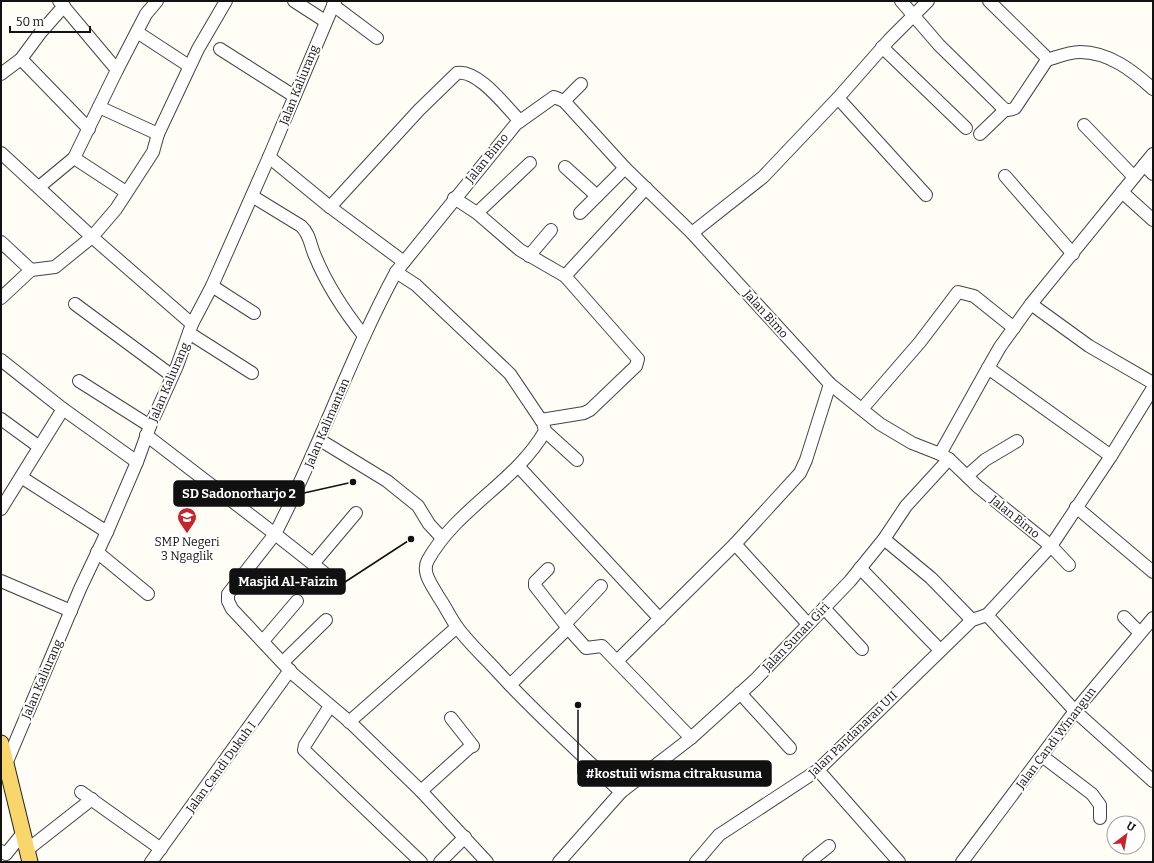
<svg xmlns="http://www.w3.org/2000/svg" width="1154" height="863" viewBox="0 0 1154 863" font-family="Bitter,serif">
	<style>
		.lines { fill: none; stroke-linecap: round; stroke-linejoin: round }
		.minor-casing { stroke: #444; stroke-width: 14 }
		.major-casing { stroke: #222; stroke-width: 17 }
		.minor { stroke: #fff; stroke-width: 12 }
		.major { stroke: #f9d66b; stroke-width: 15 }
		.labels { text-anchor: middle; dominant-baseline: central; stroke-width: 4; stroke-linejoin: round; paint-order: stroke }
		.street-label { font-size: 12px; fill: #111; stroke: #fff }
		.poi-label { font-size: 12px; fill: #111; stroke: #fff }
		.leader { fill: none; stroke: #111; stroke-width: 1.5 }
		.callout-dot { fill: #111; stroke: #fff; stroke-width: 1.5 }
		.callout { fill: #111; stroke: #111; stroke-width: 1.5 }
		.callout-label { font-size: 13px; text-anchor: middle; font-weight: bold; fill: #fff }
	</style>
	<rect width="100%" height="100%" fill="#fffdf5"/>
	<g class="lines">
		<g class="minor-casing">
			<g id="minor">
				<polyline points="294,1 325,21"/>
				<path d="M 901,1 L 939,45 L 997,102 C 1003,108 1006,113 1015,108 L 1047,60 L 1044,55 L 989,1"/>
				<polyline points="333,5 377,38"/>
				<polyline points="137,32 189,66"/>
				<polyline points="882,47 966,128"/>
				<polyline points="220,49 294,96"/>
				<polyline points="21,59 89,129"/>
				<path d="M 1047,60 C 1057,57 1069,52 1080,52 C 1109,52 1133,71 1153,89"/>
				<polyline points="117,70 146,14 157,1"/>
				<polyline points="1,74 21,59 41,32 64,6"/>
				<polyline points="838,98 926,195"/>
				<polyline points="564,101 581,84"/>
				<polyline points="99,107 158,134"/>
				<polyline points="1084,125 1134,177"/>
				<polyline points="980,134 1005,110"/>
				<polyline points="1,153 92,237 116,209 153,152 158,134 198,49 226,1"/>
				<polyline points="269,157 330,207 404,262 516,124 554,97 564,101 625,168 692,233 830,384 880,424 912,443 940,454 949,459 977,486 1051,546 987,615 1075,711 1153,781"/>
				<polyline points="74,158 126,192"/>
				<polyline points="1144,165 1153,154"/>
				<polyline points="565,167 597,196"/>
				<polyline points="1005,176 1073,254"/>
				<polyline points="39,187 74,158 117,70 59,1"/>
				<polyline points="1122,192 1153,220"/>
				<path d="M 252,196 L 301,226 C 310,234 310,245 315,256 C 327,285 344,311 364,336"/>
				<polyline points="454,198 477,213 520,250 565,276 638,359 636,366 590,410 584,413 541,420"/>
				<path d="M 330,207 L 419,110 L 457,73 C 478,69 506,107 520,121"/>
				<polyline points="477,213 530,163"/>
				<polyline points="580,213 625,168"/>
				<polyline points="692,233 763,177 838,98 889,40 928,1"/>
				<polyline points="1,242 31,270"/>
				<polyline points="529,256 551,230"/>
				<path d="M 404,262 L 396,272 L 416,285 L 510,374 L 543,423 L 545,431 C 516,482 457,508 428,560 C 421,572 432,585 438,596 C 445,606 450,617 457,627 C 468,642 483,656 496,670 C 535,713 579,752 621,792 L 559,862"/>
				<polyline points="565,276 646,188"/>
				<polyline points="212,286 254,313"/>
				<polyline points="1,298 31,270 55,267 92,237 192,324"/>
				<polyline points="75,304 171,375"/>
				<polyline points="1031,304 1089,346 1153,383"/>
				<polyline points="189,333 252,373"/>
				<polyline points="1,360 63,409 137,462"/>
				<polyline points="79,381 150,426"/>
				<polyline points="862,409 920,342 958,292 974,296 1014,328"/>
				<polyline points="1,419 38,446"/>
				<polyline points="545,431 577,460"/>
				<path d="M 146,435 L 275,534 C 319,449 350,357 396,272"/>
				<polyline points="320,440 387,481 418,506 429,524 442,538"/>
				<polyline points="940,454 988,368"/>
				<polyline points="1111,456 1153,388"/>
				<polyline points="518,466 660,619"/>
				<polyline points="967,476 985,460 1017,441"/>
				<polyline points="21,477 107,532"/>
				<polyline points="1076,507 1153,572"/>
				<polyline points="1,509 63,409"/>
				<polyline points="356,513 313,564 275,534 228,594 228,601 232,609 293,674 351,723 421,791 487,862"/>
				<polyline points="884,539 931,578 972,620"/>
				<polyline points="735,544 808,624"/>
				<polyline points="97,552 148,594"/>
				<polyline points="313,564 335,582"/>
				<polyline points="1069,565 1051,546 1111,456 988,368 1000,347 1031,304 1144,165 1153,174"/>
				<polyline points="860,568 940,650"/>
				<polyline points="548,569 535,582 535,586 568,628"/>
				<polyline points="1,581 71,611"/>
				<polyline points="824,608 862,649"/>
				<polyline points="1124,617 1140,633"/>
				<polyline points="565,624 601,586"/>
				<polyline points="263,641 297,601"/>
				<polyline points="617,661 735,544 800,473 806,460 830,384"/>
				<polyline points="283,662 326,620"/>
				<polyline points="510,685 568,628 586,648 602,646 691,738"/>
				<polyline points="740,693 790,748"/>
				<polyline points="330,706 305,745 304,750 421,862"/>
				<polyline points="349,722 457,627"/>
				<polyline points="1042,756 1092,794 1100,805 1100,818"/>
				<polyline points="6,764 80,589 107,532 137,462 150,426 177,366 192,324 212,286 269,157 335,1"/>
				<polyline points="818,770 899,862"/>
				<polyline points="421,791 470,747 473,746 451,718"/>
				<polyline points="81,792 161,849"/>
				<polyline points="621,792 691,738 755,680 850,581 884,539 906,506 949,459"/>
				<polyline points="27,850 92,799"/>
				<polyline points="1,851 6,854 23,833"/>
				<polyline points="151,862 290,670"/>
				<polyline points="440,862 465,837"/>
				<polyline points="696,862 719,835 818,770 972,620 987,615"/>
				<polyline points="809,862 829,846"/>
				<polyline points="962,862 1075,711 1153,618"/>
			</g>
		</g>
		<g class="major-casing">
			<polyline id="major" points="1,743 30,862"/>
		</g>
		<use href="#minor" class="minor"/>
		<use href="#major" class="major"/>
	</g>
	<defs>
		<g id="school-pin" transform="scale(1)"><path d="M0 17L-7.5 6A9.5 9.5 0 1 1 7.5 6Z" fill="#c4262e" stroke="#fff"/><path d="M0-5L7-2L0 1L-7-2ZM-4 1L0 2.5L4 1V4Q0 6-4 4Z" fill="#fff"/></g>
	</defs>
	<g fill-rule="evenodd">
		<use href="#school-pin" x="187" y="517"/>
	</g>
	<g class="labels">
		<g class="street-label">
			<text transform="translate(299 85) rotate(-68)">Jalan Kaliurang</text>
			<text transform="translate(487 158) rotate(-51)">Jalan Bimo</text>
			<text transform="translate(766 314) rotate(48)">Jalan Bimo</text>
			<text transform="translate(169 382) rotate(-67)">Jalan Kaliurang</text>
			<text transform="translate(327 423) rotate(-67)">Jalan Kalimantan</text>
			<text transform="translate(1015 517) rotate(39)">Jalan Bimo</text>
			<text transform="translate(796 637) rotate(-46)">Jalan Sunan Giri</text>
			<text transform="translate(42 679) rotate(-67)">Jalan Kaliurang</text>
			<text transform="translate(853 734) rotate(-44)">Jalan Pandanaran UII</text>
			<text transform="translate(1056 738) rotate(-53)">Jalan Candi Winangun</text>
			<text transform="translate(221 767) rotate(-54)">Jalan Candi Dukuh I</text>
		</g>
		<g class="poi-label">
			<text x="187" y="542">SMP Negeri<tspan x="187" dy="14">3 Ngaglik</tspan></text>
		</g>
	</g>
	<path class="leader" d="M353 482L304 493M411 539L345 582M578 705L578 774"/>
	<g class="callout-dot">
		<circle cx="353" cy="482" r="4"/>
		<circle cx="411" cy="539" r="4"/>
		<circle cx="578" cy="705" r="4"/>
	</g>
	<g class="callout">
		<rect x="174" y="481" width="130" height="25" rx="4"/>
		<rect x="230" y="569" width="115" height="25" rx="4"/>
		<rect x="578" y="761" width="193" height="25" rx="4"/>
	</g>
	<g class="callout-label">
		<text x="239" y="498">SD Sadonorharjo 2</text>
		<text x="288" y="586">Masjid Al-Faizin</text>
		<text x="674" y="778">#kostuii wisma citrakusuma</text>
	</g>
	<rect width="1154" height="863" fill="none" stroke="#111111" stroke-width="4"/>
	<g transform="translate(1126 835) rotate(31)"><circle r="19" fill="#ffffff" stroke="#a0a0a0"/>
	<path d="M0-3L7 15L0 10L-7 15Z" fill="#c4262e"/>
	<text y="-6" font-size="11" font-weight="bold" text-anchor="middle" fill="#111111">U</text>
	</g>
	<path d="M10 26v6h80v-6" fill="none" stroke="#111111" stroke-width="2"/>
	<text x="16" y="26" font-size="12" fill="#111111" stroke="#ffffff" stroke-width="3" paint-order="stroke">50 m</text>
</svg>
